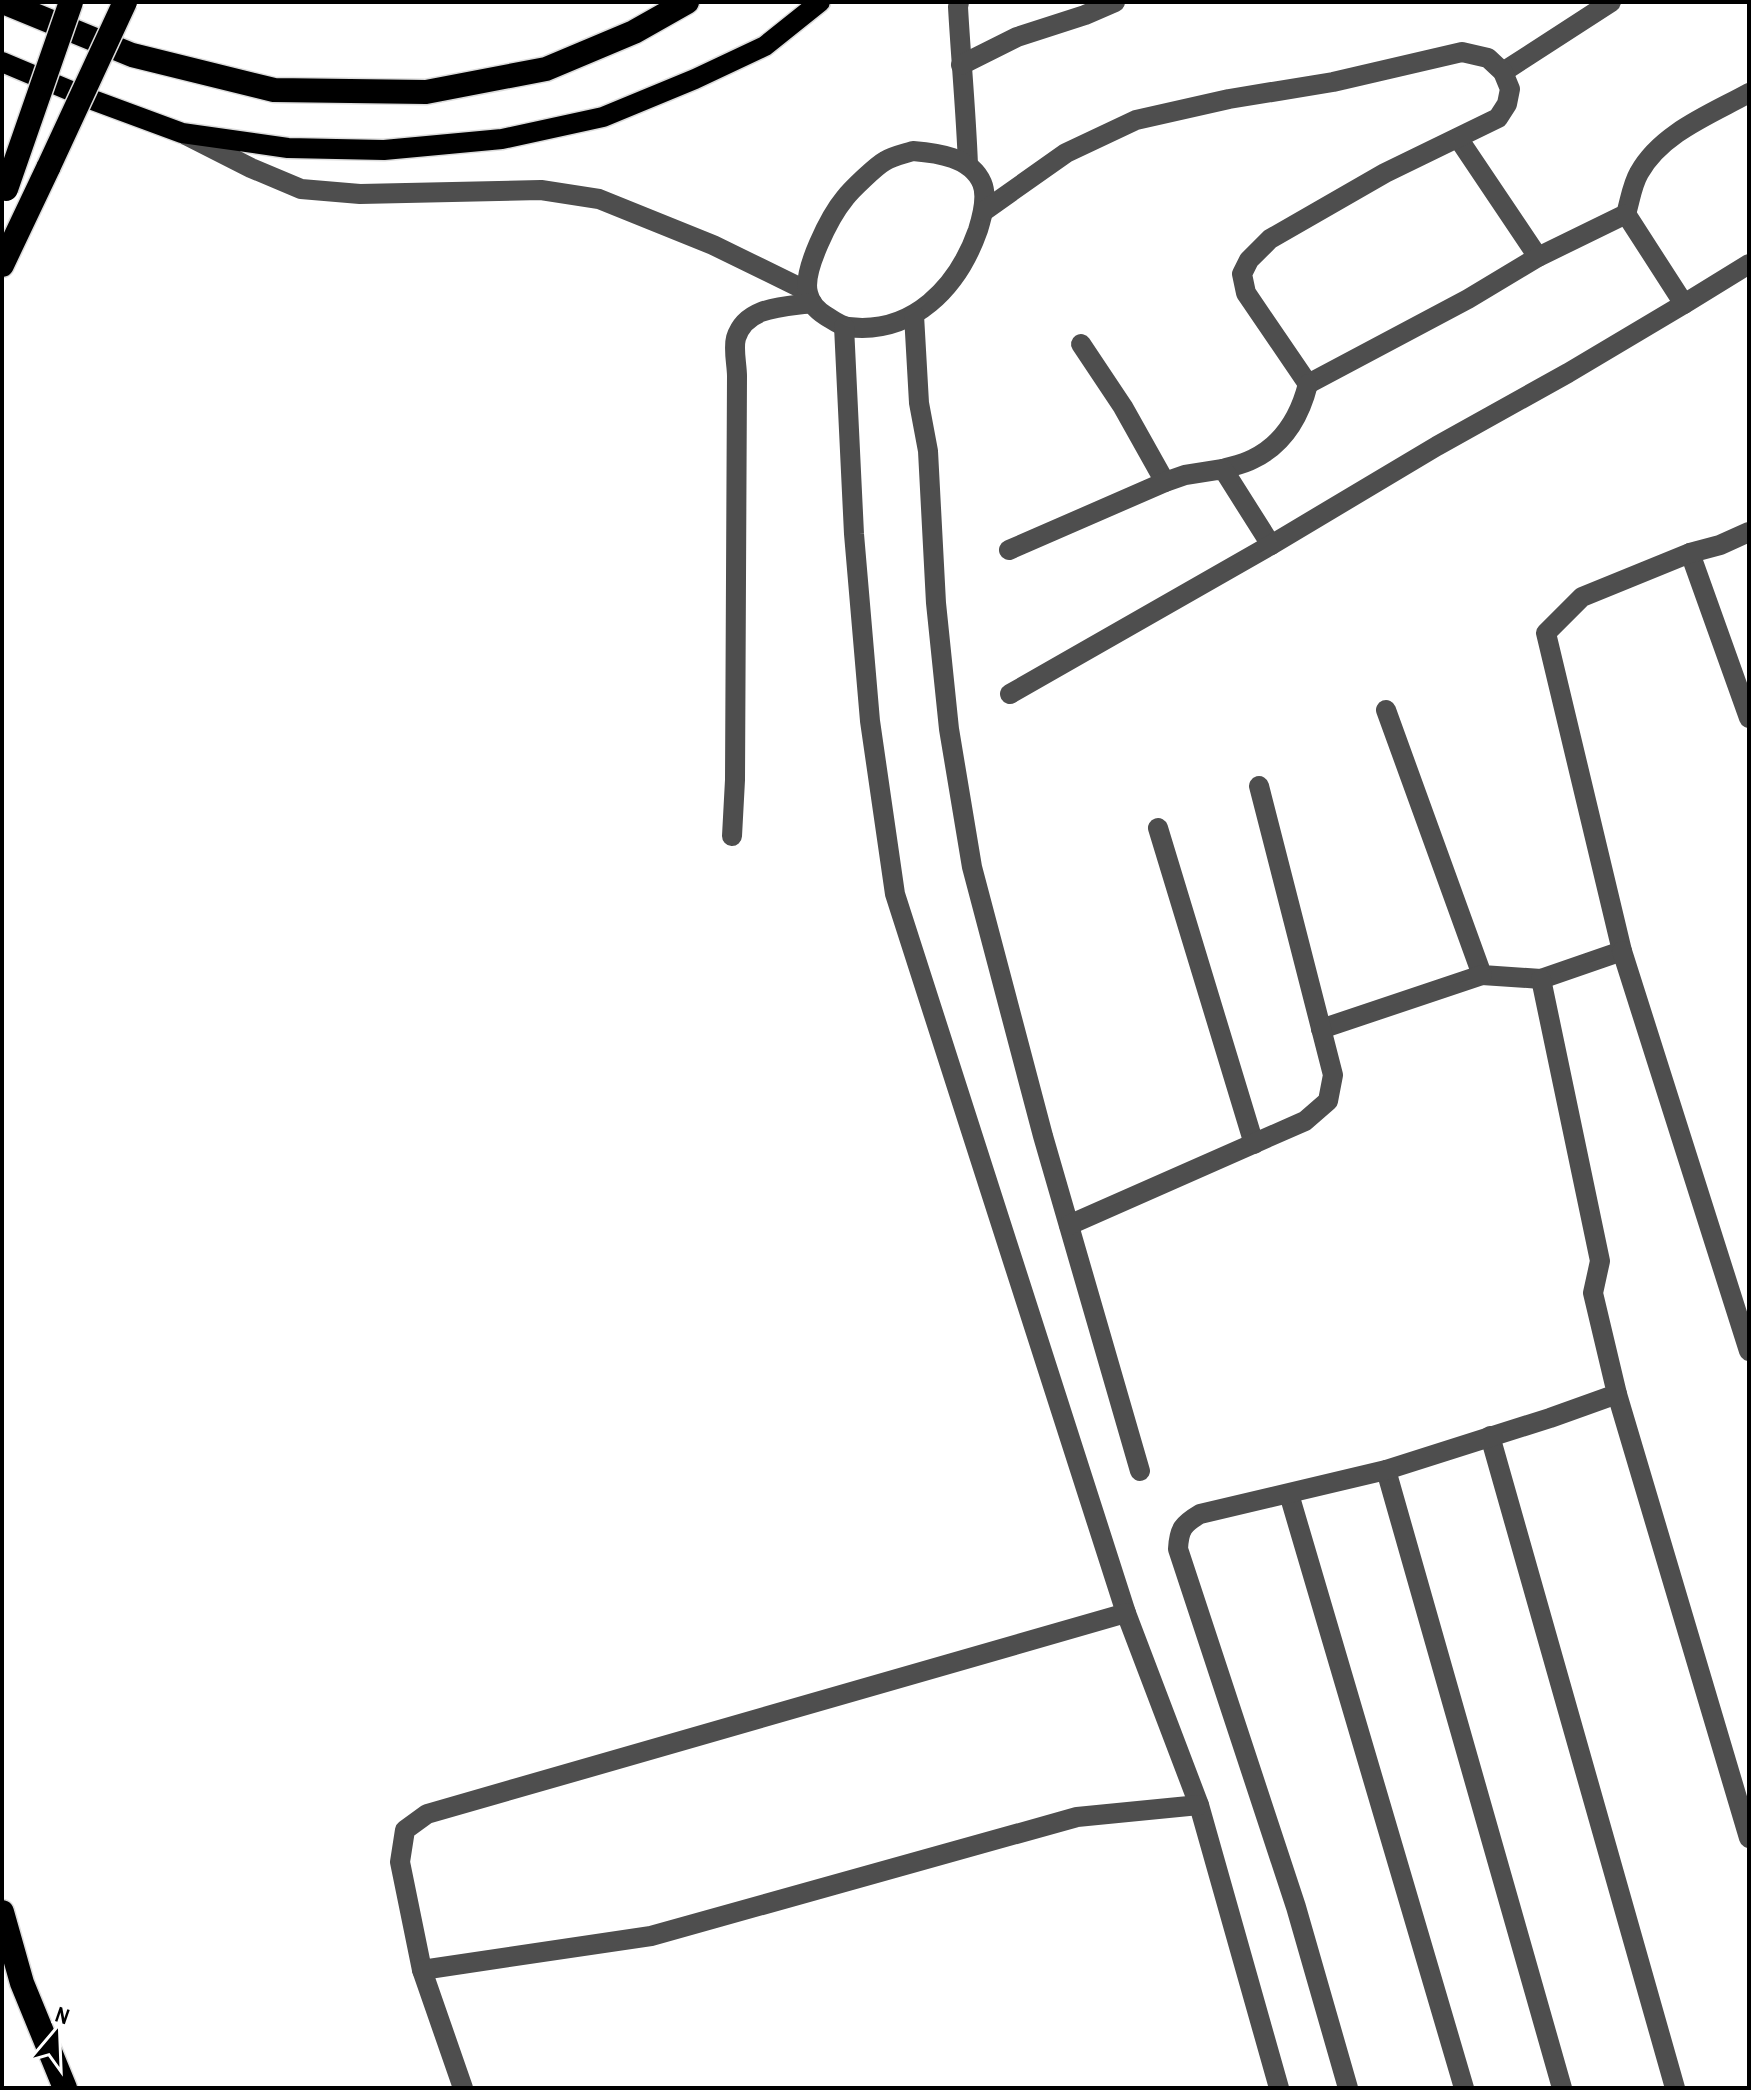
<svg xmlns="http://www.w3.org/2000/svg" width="1751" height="2090" viewBox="0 0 1751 2090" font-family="'Archivo Narrow',sans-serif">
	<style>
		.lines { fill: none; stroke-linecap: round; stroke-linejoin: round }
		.major-casing { stroke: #dbdbdb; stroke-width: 23 }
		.highway-casing { stroke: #dbdbdb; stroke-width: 27 }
		.minor { stroke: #4e4e4e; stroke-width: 20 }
		.major { stroke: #000; stroke-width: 20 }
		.highway { stroke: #000; stroke-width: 24 }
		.highway-bridge-casing { stroke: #dbdbdb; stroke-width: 27; stroke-linecap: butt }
		.highway-bridge { stroke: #000; stroke-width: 24 }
	</style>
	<rect width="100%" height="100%" fill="#fff"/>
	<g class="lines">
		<g class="major-casing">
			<polyline id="major" points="2,62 90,99 182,133 288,148 384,150 502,139 603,117 695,79 765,46 820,2"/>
		</g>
		<g class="highway-casing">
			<g id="highway">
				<polyline points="3,2 132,55 274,90 426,92 546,69 634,32 687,2"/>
				<polyline points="2,265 49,166"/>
				<polyline points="2,1912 22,1983 65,2088"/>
			</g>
		</g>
		<g class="minor">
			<path d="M 959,2 L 958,7 C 961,60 966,112 968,165"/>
			<polyline points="961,65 1017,37 1085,15 1115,2"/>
			<polyline points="1503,72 1611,2"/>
			<polyline points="186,135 251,168 301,189 360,194 541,190 599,199 713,245 807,291"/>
			<polyline points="1458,138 1538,257"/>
			<path d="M 913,151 C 937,153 971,157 982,183 C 988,197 982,217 978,230 C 958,287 913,335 848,327 C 840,326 833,320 826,316 C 818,311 810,303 808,293 C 802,271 830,216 845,198 C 851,190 876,166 885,161 C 893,156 904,154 913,151 Z"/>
			<path d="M 984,211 L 1066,153 L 1136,120 L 1229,99 L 1333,82 L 1462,52 L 1488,58 L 1503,72 L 1510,89 L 1507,104 L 1498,118 L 1385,173 L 1270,239 L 1249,260 L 1242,274 L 1246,293 L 1308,384 L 1468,299 L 1538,257 L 1626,214 C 1630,201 1632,185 1639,173 C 1661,133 1711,114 1749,93"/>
			<polyline points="1684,304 1749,264"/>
			<polyline points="914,315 919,403 928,451 936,603 949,729 972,867 1043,1136 1140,1471"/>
			<polyline points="844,326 854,534 870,721 895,894 1126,1613 1199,1805 1279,2088"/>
			<polyline points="1081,344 1123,407 1165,482"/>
			<path d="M 1223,469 C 1233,466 1244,464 1253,459 C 1284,444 1300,416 1308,384"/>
			<polyline points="1009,550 1165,482 1185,475 1223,469 1271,545"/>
			<polyline points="1690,553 1749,718"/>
			<polyline points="1010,694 1271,545 1437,446 1568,373 1684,304 1626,214"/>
			<polyline points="1386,710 1482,975 1541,979 1622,951 1546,633 1582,597 1690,553 1720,545 1749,532"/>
			<polyline points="1158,828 1254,1144"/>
			<path d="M 732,836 L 735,780 L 737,376 C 737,365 733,349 736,338 C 746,306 784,307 812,303"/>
			<polyline points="1622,951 1749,1351"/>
			<polyline points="1321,1029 1482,975"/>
			<polyline points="1069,1225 1305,1121 1328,1101 1333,1075 1259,786"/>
			<polyline points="1617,1394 1749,1838"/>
			<polyline points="1490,1436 1675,2088"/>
			<polyline points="1386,1470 1562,2088"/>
			<polyline points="1289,1494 1464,2088"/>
			<polyline points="422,1970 400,1862 405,1830 427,1814 1126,1613"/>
			<polyline points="463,2088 422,1970 651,1936 1077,1817 1199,1805"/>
			<path d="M 1348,2088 L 1296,1907 L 1178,1549 C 1179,1529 1183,1524 1200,1514 L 1386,1470 L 1550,1418 L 1617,1394 L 1593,1293 L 1600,1261 L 1541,979"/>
		</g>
		<use href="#major" class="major"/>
		<use href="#highway" class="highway"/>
		<g class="highway-bridge-casing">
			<g id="highway-bridge">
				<polyline points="49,166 125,2"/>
				<polyline points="6,189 71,2"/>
			</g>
		</g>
		<use href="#highway-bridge" class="highway-bridge"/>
	</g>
	<rect width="1751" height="2090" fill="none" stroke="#000000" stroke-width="8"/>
	<g transform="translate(56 2034) rotate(19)" stroke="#ffffff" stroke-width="6" paint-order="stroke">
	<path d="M0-6L14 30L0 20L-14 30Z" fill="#000000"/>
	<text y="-12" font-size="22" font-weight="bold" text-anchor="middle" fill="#000000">N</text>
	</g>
</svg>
